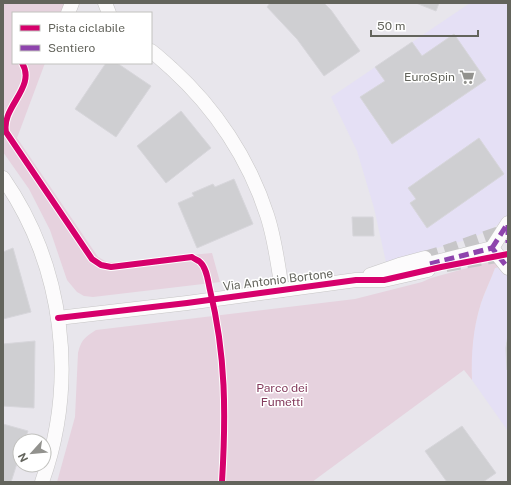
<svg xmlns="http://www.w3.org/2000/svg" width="511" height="485" viewBox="0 0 511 485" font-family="'Public Sans',sans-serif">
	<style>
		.commercial { fill: #e5e0f5 }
		.green { fill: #e6d2de }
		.building { fill: #cfcfd2; stroke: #d7d6db }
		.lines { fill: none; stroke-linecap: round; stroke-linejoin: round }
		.street-tunnel { stroke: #c7c6c8; stroke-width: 14; stroke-dasharray: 14 7; stroke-linecap: butt }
		.street-casing { stroke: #c7c6c6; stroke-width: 15 }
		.street { stroke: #fcfbfc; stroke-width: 14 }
		.quiet { stroke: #8e44ad; stroke-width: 5; stroke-dasharray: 10 5; stroke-linecap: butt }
		.cycleway-casing { stroke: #fff; stroke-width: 8 }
		.cycleway { stroke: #d6006c; stroke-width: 6 }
		.labels { text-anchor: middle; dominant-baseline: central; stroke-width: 3; stroke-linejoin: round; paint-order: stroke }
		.poi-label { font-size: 12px; fill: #63645c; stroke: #fff; text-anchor: end }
		.street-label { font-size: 12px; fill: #63645c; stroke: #fff }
		.park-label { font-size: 12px; fill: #843b5d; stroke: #fff }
	</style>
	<rect width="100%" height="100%" fill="#e8e6ec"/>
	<g class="commercial">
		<polygon points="470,3 508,3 508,217 493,228 470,239 386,262 374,208 357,151 331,97"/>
		<polygon points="499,267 508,275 508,431 472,380 471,360 474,330 481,303 495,268"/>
	</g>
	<g class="green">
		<polygon points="3,3 67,3 63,13 13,13 13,63 45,63 17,138 98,257 107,262 118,262 212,253 220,282 93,297 84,296 77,292 67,280 50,230 29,189 3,152"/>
		<path d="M 489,262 L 499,262 L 499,267 L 495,268 C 491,279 485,291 481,303 C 473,328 471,354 472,380 L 464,370 L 312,482 L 57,482 L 75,417 L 78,353 C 81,340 85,337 96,330 L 355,299 L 422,282 L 431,278 Z"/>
	</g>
	<g class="building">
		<polygon points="270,3 324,3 331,10 360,51 324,76 297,39 267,7"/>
		<polygon points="416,3 439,3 436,11"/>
		<polygon points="454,34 486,80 392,144 360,97 385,81 375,67 412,42 422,56"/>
		<polygon points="106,63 117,63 151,86 116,137 75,109"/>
		<polygon points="181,111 211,148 166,183 137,146"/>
		<polygon points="479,138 504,174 427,228 410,203 416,199 408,188"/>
		<polygon points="234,179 253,224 197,248 178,203 194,196 192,193 213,184 215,187"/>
		<polygon points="352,217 373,217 374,236 353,236"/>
		<polygon points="13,248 31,312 3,319 3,252"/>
		<polygon points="508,335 508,370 507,370 506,348"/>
		<polygon points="35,341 34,408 3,406 3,344"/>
		<polygon points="3,424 28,431 24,441 20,441 20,454 11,482 3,482"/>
		<polygon points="462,426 496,473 483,482 447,482 425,451"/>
	</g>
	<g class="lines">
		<g class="street-tunnel">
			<polyline points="425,258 451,250 508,230"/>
			<polyline points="446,265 508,254"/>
		</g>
		<g class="street-casing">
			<g id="street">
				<polyline points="105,3 109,13"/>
				<polyline points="68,13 72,3"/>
				<path d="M 151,51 C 158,56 165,63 172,69 C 215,108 249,159 267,215 C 275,239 278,265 282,290"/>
				<path d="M 3,178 C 64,266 78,381 42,482"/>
				<polyline points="492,248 508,223"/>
				<polyline points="428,264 492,248 508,268"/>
				<polyline points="370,275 399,265 425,258"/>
				<polyline points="58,318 187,303 356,280 384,280 428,270"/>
			</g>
		</g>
		<use href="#street" class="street"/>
		<g class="quiet">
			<polyline points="508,225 508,243"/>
			<polyline points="492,248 508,223"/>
			<polyline points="430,264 492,248 508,268"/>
		</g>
		<g class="cycleway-casing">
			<g id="cycleway">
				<path d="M 22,63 C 37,87 1,107 6,132 L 92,259 L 101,265 L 111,267 L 192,257 C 194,259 198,260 200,262 C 207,268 208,282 210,290 C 226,355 226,415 222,482"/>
				<polyline points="58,318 187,303 356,280 384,280 441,267 508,254"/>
			</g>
		</g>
		<use href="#cycleway" class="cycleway"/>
	</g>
	<defs>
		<g id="supermarket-bare" transform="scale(1.2)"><path d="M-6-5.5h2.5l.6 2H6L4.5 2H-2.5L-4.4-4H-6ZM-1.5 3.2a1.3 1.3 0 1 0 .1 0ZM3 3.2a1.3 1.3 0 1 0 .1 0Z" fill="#92928e" stroke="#fff" stroke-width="2.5" paint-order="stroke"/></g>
	</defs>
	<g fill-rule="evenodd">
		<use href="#supermarket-bare" x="467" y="77"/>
	</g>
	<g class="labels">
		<g class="poi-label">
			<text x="455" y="77">EuroSpin</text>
		</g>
		<g class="street-label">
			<text transform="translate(278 280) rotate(-7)">Via Antonio Bortone</text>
		</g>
		<g class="park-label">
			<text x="282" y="388">Parco dei<tspan x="282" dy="14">Fumetti</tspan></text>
		</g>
	</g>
	<rect width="511" height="485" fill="none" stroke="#63645c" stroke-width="8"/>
	<rect x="12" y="12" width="140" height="52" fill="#ffffff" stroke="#c1c1be"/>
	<rect x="20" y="25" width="20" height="6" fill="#d6006c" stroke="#c1c1be"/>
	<text x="48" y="32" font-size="12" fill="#63645c">Pista ciclabile</text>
	<rect x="20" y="45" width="20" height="6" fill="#8e44ad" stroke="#c1c1be"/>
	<text x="48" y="52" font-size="12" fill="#63645c">Sentiero</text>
	<g transform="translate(32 453) rotate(243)"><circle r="19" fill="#ffffff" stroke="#c1c1be"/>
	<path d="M0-3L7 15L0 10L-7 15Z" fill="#92928e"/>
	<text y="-6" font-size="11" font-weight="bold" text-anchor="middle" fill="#63645c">N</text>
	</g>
	<path d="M371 30v6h107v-6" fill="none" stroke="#63645c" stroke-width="2"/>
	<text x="377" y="30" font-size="12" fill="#63645c" stroke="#ffffff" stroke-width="3" paint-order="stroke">50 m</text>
</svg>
